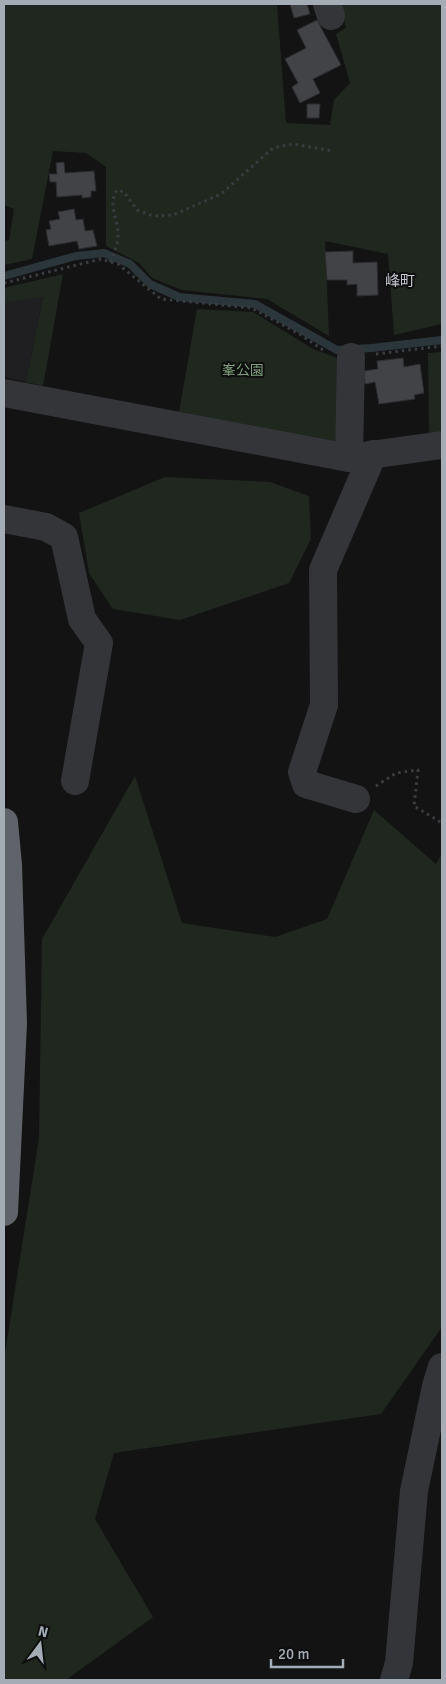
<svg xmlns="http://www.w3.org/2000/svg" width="446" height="1684" viewBox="0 0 446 1684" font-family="Signika,'Noto Sans JP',sans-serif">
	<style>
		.built { fill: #1f1f21 }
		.green { fill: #1f271f }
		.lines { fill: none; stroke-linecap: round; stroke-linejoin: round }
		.stream { stroke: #2b363a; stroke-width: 8 }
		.building { fill: #414347; stroke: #2c2d30 }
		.path { stroke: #3a3d40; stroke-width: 3; stroke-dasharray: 2.5 4; stroke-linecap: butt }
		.minor { stroke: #343539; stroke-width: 28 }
		.highway { stroke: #60646a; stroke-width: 28 }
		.labels { text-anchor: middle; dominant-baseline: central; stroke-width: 4; stroke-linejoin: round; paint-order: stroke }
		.park-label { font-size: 14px; fill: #7fa07b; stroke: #0e0e0f }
		.neighbourhood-label { font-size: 15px; fill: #c5cad1; stroke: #0e0e0f }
	</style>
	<rect width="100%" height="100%" fill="#131314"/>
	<polygon class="built" points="43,296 26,382 4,377 4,302"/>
	<g class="green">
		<polygon points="4,4 277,4 286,123 330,125 334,100 350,83 336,34 346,28 340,4 442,4 442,324 394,335 388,254 325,241 329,336 267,299 182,290 152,278 139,263 106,246 106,167 86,153 53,151 32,259 4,265 4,241 9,240 14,209 4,205"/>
		<polygon points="63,274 43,386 26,382 43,297 4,302 4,288"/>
		<polygon points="197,309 253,312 313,349 348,362 344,445 179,412"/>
		<polygon points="442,352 442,432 429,436 428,353"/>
		<polygon points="165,477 270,482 309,496 311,539 289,583 180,620 113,609 89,573 79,513"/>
		<polygon points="135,776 182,923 275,937 327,919 374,810 436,864 442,854 442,1327 381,1414 114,1453 95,1519 153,1617 66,1680 4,1680 4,1359 39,1138 42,939"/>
	</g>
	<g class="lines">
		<polyline class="stream" points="4,276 76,256 104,253 130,264 150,284 179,297 255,304 337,350 372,348 442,340"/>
	</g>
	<g class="building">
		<polygon points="290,4 307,4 310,14 294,18"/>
		<polygon points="317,20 341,65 313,79 320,93 300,103 292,87 298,83 285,59 306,48 297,30"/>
		<polygon points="307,104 320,104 319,118 307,118"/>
		<polygon points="64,162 65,173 94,171 96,191 91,191 91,197 82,198 82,195 57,197 56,182 50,182 49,174 57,174 56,163"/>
		<polygon points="74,209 76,220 83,219 85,231 93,230 97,246 79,249 77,241 49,246 46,230 51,229 49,221 60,219 58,212"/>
		<polygon points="353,251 353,263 377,262 378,295 357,296 357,284 347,285 347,280 327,280 325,252"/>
		<polygon points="403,358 404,367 420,364 424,393 414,395 415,399 379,404 375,382 365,384 364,371 378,369 377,361"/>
	</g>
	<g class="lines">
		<g class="path">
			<path d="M 110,262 C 114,252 119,243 118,232 C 117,218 108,203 117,190 L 124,192 L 137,210 L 153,216 L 173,215 L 221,194 L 273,148 L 293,144 L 333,151"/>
			<polyline points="4,283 101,259 118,264 161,299 252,308 301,335 326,352"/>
			<polyline points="376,354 442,346"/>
			<polyline points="376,786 396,773 418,770 414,806 442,823"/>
		</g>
		<g class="minor">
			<polyline points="327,4 331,16"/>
			<polyline points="4,393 349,458 442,445"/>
			<polyline points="349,458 351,357"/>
			<polyline points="4,519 46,527 64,537 82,619 99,643 75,781"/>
			<polyline points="356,799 306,784 302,772 324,705 323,570 373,454"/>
			<polyline points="394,1680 399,1663 414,1491 436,1386 442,1367"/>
		</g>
		<polyline class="highway" points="4,822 8,865 13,1023 4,1212"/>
	</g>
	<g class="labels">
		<g class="park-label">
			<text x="243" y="370">峯公園</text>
		</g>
		<g class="neighbourhood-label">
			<text x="400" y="281">峰町</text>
		</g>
	</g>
	<rect width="446" height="1684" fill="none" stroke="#a4acb5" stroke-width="10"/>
	<g transform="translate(40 1644) rotate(15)" stroke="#0e0e0f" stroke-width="4" paint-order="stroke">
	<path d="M0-4L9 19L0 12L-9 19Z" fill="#a4acb5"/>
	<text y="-8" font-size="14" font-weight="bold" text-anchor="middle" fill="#a4acb5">N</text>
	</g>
	<path d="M271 1659v8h72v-8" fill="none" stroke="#a4acb5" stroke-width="2.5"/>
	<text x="278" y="1659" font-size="15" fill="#a4acb5" stroke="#0e0e0f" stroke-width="4" paint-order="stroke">20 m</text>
</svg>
